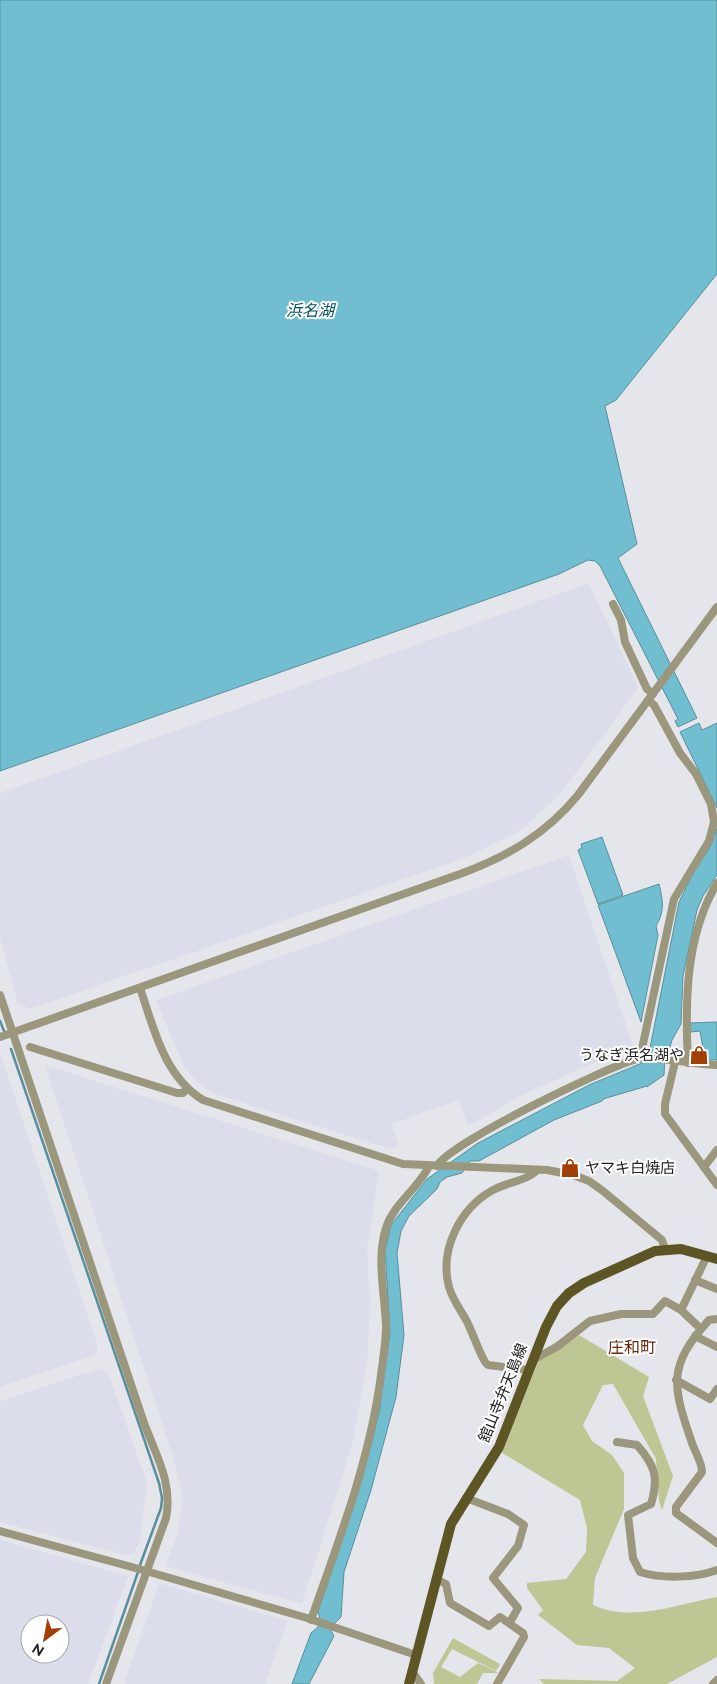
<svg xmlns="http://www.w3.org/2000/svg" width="717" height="1684" viewBox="0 0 717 1684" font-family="Raleway,'Noto Sans JP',sans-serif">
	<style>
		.built { fill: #dcddeb; fill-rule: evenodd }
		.green { fill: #bec694 }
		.water { fill: #70becf; stroke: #588f9c }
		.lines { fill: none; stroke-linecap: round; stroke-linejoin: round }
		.stream { stroke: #588f9c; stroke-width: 2.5 }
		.minor { stroke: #9b977d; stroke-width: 8 }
		.major { stroke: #5e5524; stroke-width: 10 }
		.labels { text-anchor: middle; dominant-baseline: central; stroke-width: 4; stroke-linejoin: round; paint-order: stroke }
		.poi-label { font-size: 15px; fill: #212124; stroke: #fff; text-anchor: end }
		.street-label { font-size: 15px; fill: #212124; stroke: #fff }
		.water-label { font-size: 16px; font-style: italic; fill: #054f5b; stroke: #fff }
		.neighbourhood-label { font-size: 16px; fill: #6a2b0b; stroke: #fff }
	</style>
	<rect width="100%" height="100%" fill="#e5e6ec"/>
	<g class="built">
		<polygon points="589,583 638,688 562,792 520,831 467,857 30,1009 18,1003 0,938 0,793"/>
		<polygon points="569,855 633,1045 524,1094 474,1123 468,1125 459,1100 391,1124 399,1146 390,1149 215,1094 198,1083 185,1069 156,1000"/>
		<polygon points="0,1053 97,1343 97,1354 0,1387"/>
		<polygon points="45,1065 379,1171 367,1251 370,1299 368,1355 353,1442 302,1604 166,1566 178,1532 183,1497 173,1457"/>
		<polygon points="99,1369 108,1372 147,1483 140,1542 133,1554 122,1554 0,1522 0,1401"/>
		<path d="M 0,1540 L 128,1576 L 88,1684 L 0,1684 ZM 30,1624 L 60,1624 L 60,1654 L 30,1654 Z"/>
		<polygon points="159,1583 288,1621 265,1684 124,1684"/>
	</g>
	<g class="green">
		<path d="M 579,1335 L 649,1377 L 643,1396 L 673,1476 L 662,1510 L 659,1501 L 656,1459 L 613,1384 L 603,1385 L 583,1425 L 592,1441 L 612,1455 L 624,1473 L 624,1509 L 595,1578 L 593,1605 C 631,1623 678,1604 717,1597 L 717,1657 L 667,1684 L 544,1684 L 539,1679 L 617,1681 L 635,1668 L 609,1648 L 577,1645 L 538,1615 L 543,1610 L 527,1588 L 527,1583 L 566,1579 L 586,1552 L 587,1528 L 580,1500 L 502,1453 L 538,1362 Z"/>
		<polygon points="453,1638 500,1664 496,1671 452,1649 441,1667 460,1677 478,1663 499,1673 483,1673 477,1684 434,1684 433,1673"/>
	</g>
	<g class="water">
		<polygon points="0,0 717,0 717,274 616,400 605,406 637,544 618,558 697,718 678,727 675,721 678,719 600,566 595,561 588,560 559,574 0,771"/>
		<polygon points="699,723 702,730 717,723 717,808 680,732"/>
		<polygon points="717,828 717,875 703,896 697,910 683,976 681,1024 672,1040 668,1054 665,1054 664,1075 647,1087 647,1086 603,1099 602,1101 554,1120 479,1161 470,1161 462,1173 447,1177 440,1182 437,1189 409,1216 401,1231 397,1253 404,1335 396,1397 371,1490 344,1572 341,1617 334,1624 331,1631 334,1636 309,1684 292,1684 311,1633 318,1627 320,1619 318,1612 358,1492 379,1413 390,1332 385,1250 391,1225 427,1179 478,1143 589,1085 642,1063 649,1053 679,902 693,873 709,849"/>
		<polygon points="602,837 623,895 598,904 578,850 582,848 581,844"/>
		<path d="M 659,884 C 663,901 665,911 656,926 L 658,935 L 641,1022 L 598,905 Z"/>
		<polygon points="717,1022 717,1060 705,1060 700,1031 691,1032 690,1023"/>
	</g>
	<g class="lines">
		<g class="stream">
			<polyline points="0,1021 4,1031"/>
			<polyline points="11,1049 159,1483 162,1498 161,1508 140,1565"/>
			<polyline points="99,1684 138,1572"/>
		</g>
		<g class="minor">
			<polyline points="613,604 621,620 625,642 647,689 653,694"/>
			<path d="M 140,988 C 154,1029 164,1076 203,1100 L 403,1164 L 547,1170 L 573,1175 L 589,1181 L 603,1191 L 662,1240 L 665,1249"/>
			<path d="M 0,995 L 144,1423 C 156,1455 173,1483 166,1518 L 106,1684"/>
			<path d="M 0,1037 L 460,874 C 507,857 546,834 578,795 L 717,607"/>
			<polyline points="30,1047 177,1093 183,1093 187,1088"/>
			<polyline points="640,1058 674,899 709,841 714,822 711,804 696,774 680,753 654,705 648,700"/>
			<polyline points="675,1062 665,1104 665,1114 717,1185"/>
			<path d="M 688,1063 C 685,1002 685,937 717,883"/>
			<path d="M 437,1166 C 448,1144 608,1066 637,1059 C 653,1055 697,1065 717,1065"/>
			<polyline points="704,1167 717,1150"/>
			<polyline points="695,1280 717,1289"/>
			<polyline points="681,1310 707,1256"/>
			<path d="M 717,1319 L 709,1320 C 666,1367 673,1387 692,1443 C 695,1452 702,1462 702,1472 L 676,1507 L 676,1513 L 717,1543"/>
			<polyline points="695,1336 717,1347"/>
			<polyline points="533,1360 558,1346 590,1321 621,1314 653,1314 665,1301 681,1310 701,1329"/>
			<path d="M 529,1370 L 488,1365 C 482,1362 471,1327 465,1318 C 459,1308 452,1298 449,1287 C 439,1250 460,1208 493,1190 C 507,1182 527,1181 537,1170"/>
			<polyline points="676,1380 710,1399 717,1389"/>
			<path d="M 617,1442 L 637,1445 C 655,1465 659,1478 651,1504 L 628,1515 L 633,1558 L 640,1572 C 662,1579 696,1578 717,1570"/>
			<polyline points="466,1498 508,1514 524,1525 518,1546 493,1578 518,1608 510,1622"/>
			<polyline points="0,1531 139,1569 307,1618 416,1655"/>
			<polyline points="436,1579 446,1584 450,1603 489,1626 500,1617 523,1633 524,1637 497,1684"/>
			<path d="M 311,1620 C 339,1540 370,1460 381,1375 C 383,1359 386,1343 386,1326 C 385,1295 376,1258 386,1228 C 394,1203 418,1189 429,1166"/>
			<polyline points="412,1671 421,1684"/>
			<polyline points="713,1684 717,1680"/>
		</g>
		<polyline class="major" points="409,1684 451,1524 499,1447 546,1327 557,1306 569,1293 584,1283 655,1251 681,1249 717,1259"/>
	</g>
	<defs>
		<g id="shop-bare" transform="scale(1.5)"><path d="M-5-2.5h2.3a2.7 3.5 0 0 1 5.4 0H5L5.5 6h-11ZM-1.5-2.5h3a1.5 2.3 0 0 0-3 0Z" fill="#a23f04" stroke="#fff" stroke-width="2.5" paint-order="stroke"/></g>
	</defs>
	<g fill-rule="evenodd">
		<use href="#shop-bare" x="699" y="1055"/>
		<use href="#shop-bare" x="570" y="1168"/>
	</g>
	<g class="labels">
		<g class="poi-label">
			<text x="684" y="1055">うなぎ浜名湖や</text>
			<text x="585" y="1168" text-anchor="start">ヤマキ白焼店</text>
		</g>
		<g class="street-label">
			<text transform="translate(503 1393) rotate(-68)">舘山寺弁天島線</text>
		</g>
		<g class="water-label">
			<text x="310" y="310">浜名湖</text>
		</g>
		<g class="neighbourhood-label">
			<text x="632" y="1347">庄和町</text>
		</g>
	</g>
	<g transform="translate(45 1639) rotate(212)"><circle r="24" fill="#ffffff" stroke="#a6a6a7"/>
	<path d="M0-4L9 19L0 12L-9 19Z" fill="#a23f04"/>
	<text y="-8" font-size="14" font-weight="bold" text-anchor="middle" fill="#212124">N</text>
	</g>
</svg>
